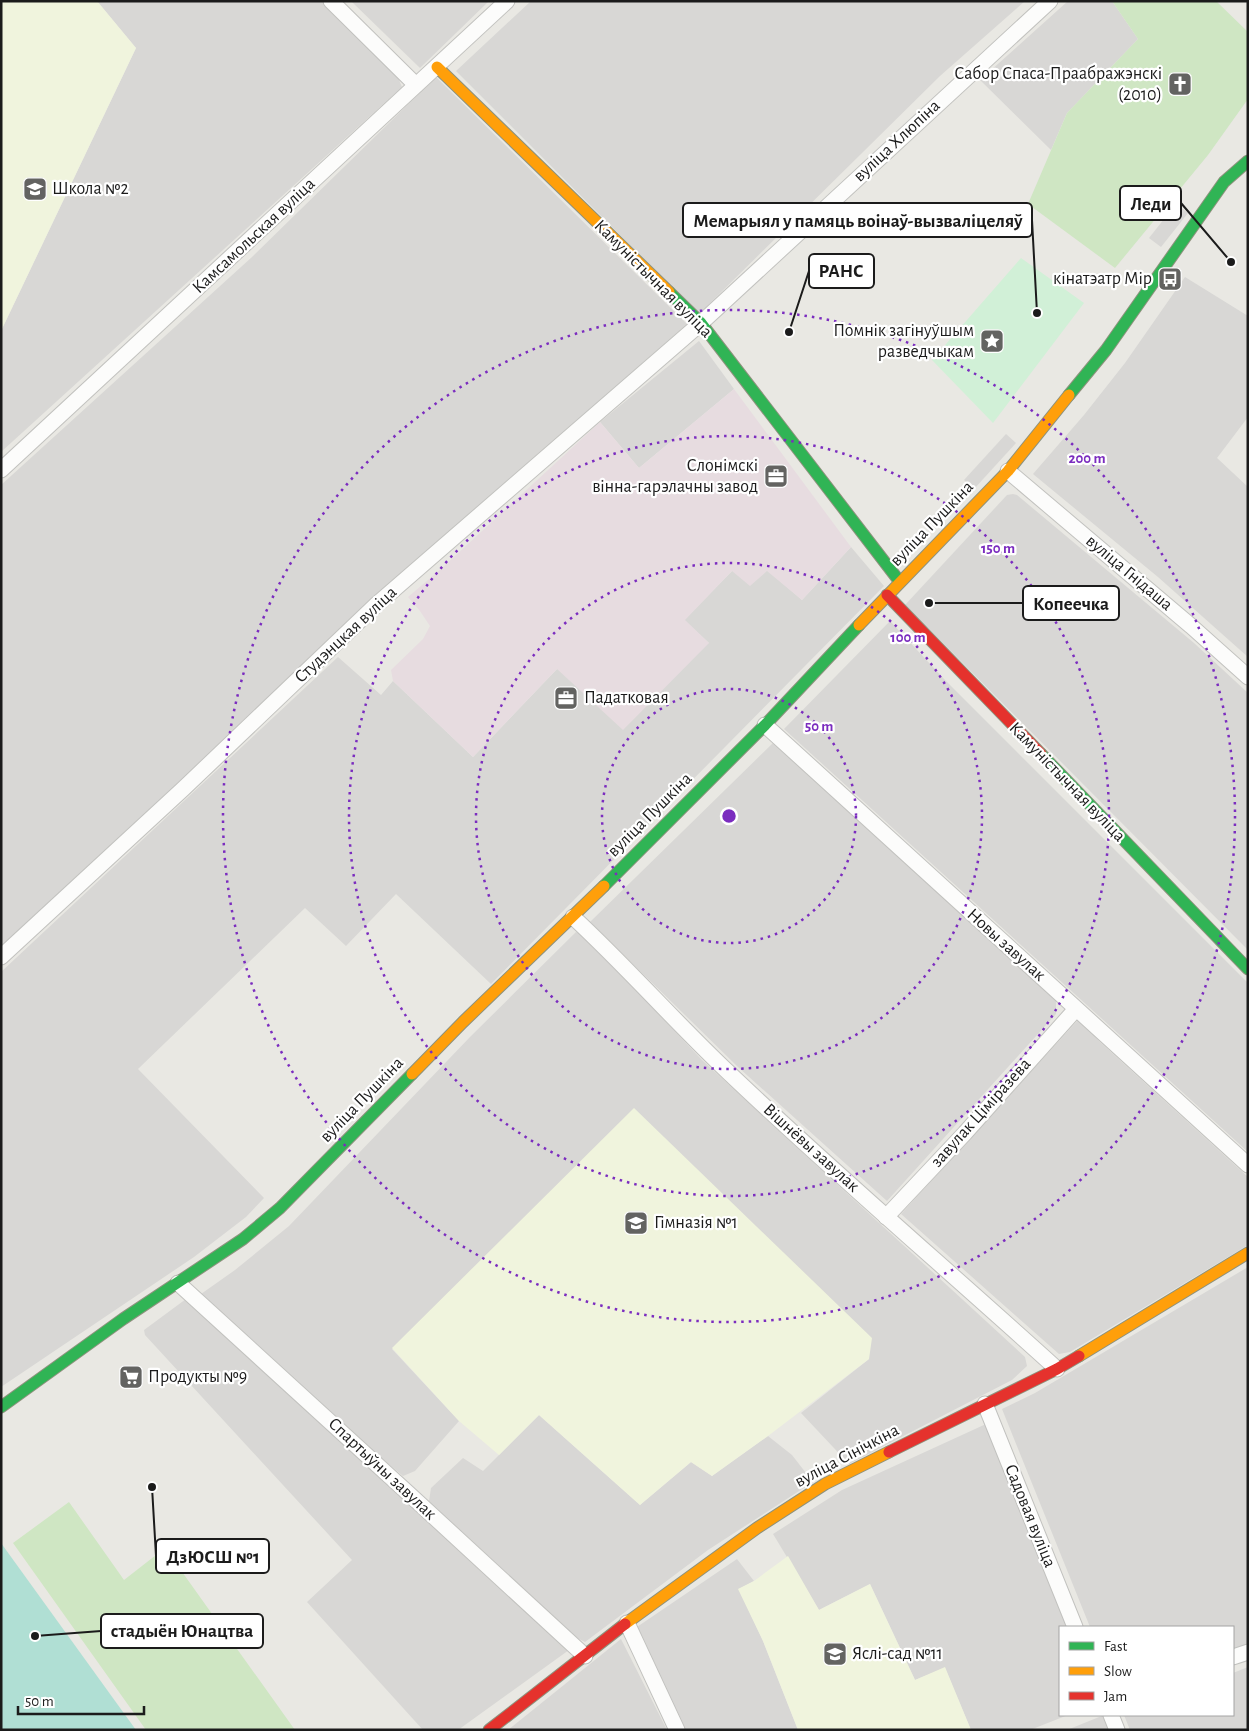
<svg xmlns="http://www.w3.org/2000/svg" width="1249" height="1731" viewBox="0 0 1249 1731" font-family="'Alegreya Sans',sans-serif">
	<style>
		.residential { fill: #d8d7d5 }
		.industrial { fill: #e7dce0 }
		.education { fill: #f0f4dd }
		.grass { fill: #cfe6c3 }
		.park { fill: #d1f0d7 }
		.pitch { fill: #b0dfd4 }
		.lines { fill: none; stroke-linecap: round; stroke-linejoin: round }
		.street-casing { stroke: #c2c2bf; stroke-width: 17 }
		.fast-casing { stroke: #8d927d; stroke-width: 13 }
		.slow-casing { stroke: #8d927d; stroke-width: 13 }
		.jam-casing { stroke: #8d927d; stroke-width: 13 }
		.street { stroke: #fcfcfb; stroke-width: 15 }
		.fast { stroke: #30b455; stroke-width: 11 }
		.slow { stroke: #ff9f0a; stroke-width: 11 }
		.jam { stroke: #e5322d; stroke-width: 11 }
		.ring { fill: none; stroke: #7b2cbf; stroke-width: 2.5; stroke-dasharray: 2.5 5 }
		.labels { text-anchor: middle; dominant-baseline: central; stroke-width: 4.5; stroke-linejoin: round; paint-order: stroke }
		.poi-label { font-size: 18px; fill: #1b1b1b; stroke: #fff; text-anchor: start }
		.street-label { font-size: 18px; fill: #1b1b1b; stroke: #fff }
		.centre { fill: #7b2cbf; stroke: #fff; stroke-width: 2.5 }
		.ring-label { font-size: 15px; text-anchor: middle; font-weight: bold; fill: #7b2cbf; stroke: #fff; stroke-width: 4.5; stroke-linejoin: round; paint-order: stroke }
		.leader { fill: none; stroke: #1b1b1b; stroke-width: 2 }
		.callout-dot { fill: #1b1b1b; stroke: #fff; stroke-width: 2 }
		.callout { fill: #fff; stroke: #1b1b1b; stroke-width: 2 }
		.callout-label { font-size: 19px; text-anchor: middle; font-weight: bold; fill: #1b1b1b }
	</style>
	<rect width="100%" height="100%" fill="#e9e8e3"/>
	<g class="residential">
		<polygon points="97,1 323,1 396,73 402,87 1,452 1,331 136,48"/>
		<polygon points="351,1 489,1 420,68"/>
		<polygon points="531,1 1025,1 940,76 699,314 456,71"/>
		<polygon points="1068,1 1112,1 1138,39 1067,113 1051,150 980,80"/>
		<polygon points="436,77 687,324 366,605 96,861 1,946 1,485 252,257"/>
		<polygon points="1176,204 1188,213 1161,247 1149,238"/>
		<polygon points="1185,277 1248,316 1248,417 1217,458 1248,487 1248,657 1158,577 1033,474 1084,415 1125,363"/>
		<polygon points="699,341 734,389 639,468 600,422"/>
		<polygon points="1006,434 1016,443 974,489 964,480"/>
		<polygon points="1013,494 1017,495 1194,643 1248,693 1248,950 905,605 1007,495"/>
		<polygon points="851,547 884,586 491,984 396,894 346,946 305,908 138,1069 264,1198 246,1217 194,1257 1,1387 1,972 338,657 381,695 393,681 473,757 557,669 709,643 684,620 732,571 767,570 802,600"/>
		<polygon points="890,621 945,680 1248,983 1248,1152 784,729"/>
		<polygon points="774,742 876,837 1056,999 1056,1014 887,1201 738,1067 590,922"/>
		<polygon points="576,932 584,935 702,1060 1025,1357 1027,1366 1012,1380 849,1464 801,1413 869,1359 392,1349 459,1421 415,1471 403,1476 349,1431 201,1294 235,1270 289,1226 470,1037"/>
		<polygon points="1079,1019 1100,1042 1248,1177 1248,1245 1070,1352 1059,1354 901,1214"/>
		<polygon points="1248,1267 1248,1644 1233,1649 1233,1627 1090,1627 1002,1409 1035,1393"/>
		<polygon points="186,1299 569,1650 458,1730 423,1730 307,1602 352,1560 145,1335 144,1330"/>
		<polygon points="539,1415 640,1505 691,1462 712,1476 768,1436 792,1455 813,1482 708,1550 585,1642 577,1638 429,1501 431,1488 463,1458 483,1471"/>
		<polygon points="986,1424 1069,1627 1060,1627 1060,1715 1068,1715 1030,1730 971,1730 945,1668 915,1680 870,1584 819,1610 773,1534 842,1490"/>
		<polygon points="737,1559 754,1581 739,1589 763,1641 798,1730 683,1730 634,1629"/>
		<polygon points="621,1639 667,1730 508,1730"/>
		<polygon points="1248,1667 1248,1730 1130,1730 1124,1715 1233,1715 1233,1673"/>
		<polygon points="1104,1715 1109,1730 1067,1730"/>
	</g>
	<polygon class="industrial" points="734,389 851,547 802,600 767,571 750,586 732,571 685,620 709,643 623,730 557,669 473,757 393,681 391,670 423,639 430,626 420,611 408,597 442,568 600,422 639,468"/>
	<g class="education">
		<polygon points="1,1 97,1 136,48 1,331"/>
		<polygon points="634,1108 872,1338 869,1359 768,1436 712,1476 691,1462 640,1505 539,1415 499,1455 459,1421 392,1348"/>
		<polygon points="788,1556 819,1610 870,1584 915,1680 945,1667 971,1730 798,1730 763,1641 738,1589 754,1581"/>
	</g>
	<g class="grass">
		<polygon points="1112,1 1216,1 1248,32 1248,99 1208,155 1115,268 1028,204 1067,113 1138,39"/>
		<polygon points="69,1502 124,1580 165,1548 295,1730 146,1730 13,1543"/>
	</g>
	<polygon class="park" points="1021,258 1084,303 993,423 932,360"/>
	<polygon class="pitch" points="1,1543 136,1730 1,1730"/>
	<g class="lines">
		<g class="street-casing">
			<g id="street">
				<polyline points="331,1 416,85"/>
				<polyline points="1,470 507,1"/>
				<polyline points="1008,471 1191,626 1248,677"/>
				<polyline points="765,725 1248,1165"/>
				<path d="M 573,917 C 627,967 675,1022 728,1072 C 835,1174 948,1270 1057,1369"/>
				<polyline points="1,957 183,789 376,605 701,323 1050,1"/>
				<polyline points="886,1217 965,1133 1076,1009"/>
				<polyline points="178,1283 408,1493 585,1656"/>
				<polyline points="985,1404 1075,1627"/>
				<polyline points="627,1623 677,1730"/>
				<polyline points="1233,1657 1248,1652"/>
				<polyline points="1111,1715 1117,1730"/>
			</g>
		</g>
		<g class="fast-casing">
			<g id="fast">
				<polyline points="669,292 701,323 900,582"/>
				<polyline points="1069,395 1106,350 1224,182 1248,161"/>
				<polyline points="1041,754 1248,969"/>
				<polyline points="604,886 765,725 859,625"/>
				<polyline points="1,1407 123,1319 243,1239 280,1208 412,1074"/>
			</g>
		</g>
		<g class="slow-casing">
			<g id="slow">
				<polyline points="437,67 669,292"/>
				<polyline points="859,625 1008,471 1069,395"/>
				<polyline points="412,1074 463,1022 604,886"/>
				<polyline points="1079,1356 1248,1253"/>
				<polyline points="625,1624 757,1528 825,1484 889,1452"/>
			</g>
		</g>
		<g class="jam-casing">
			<g id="jam">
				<polyline points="887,595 1041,754"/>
				<polyline points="889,1452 1057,1369 1079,1356"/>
				<polyline points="489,1730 625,1624"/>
			</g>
		</g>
		<use href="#street" class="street"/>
		<use href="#fast" class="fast"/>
		<use href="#slow" class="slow"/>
		<use href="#jam" class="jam"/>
	</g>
	<g class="ring">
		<circle cx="729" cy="816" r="127"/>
		<circle cx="729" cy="816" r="253"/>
		<circle cx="729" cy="816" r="380"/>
		<circle cx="729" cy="816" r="506"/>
	</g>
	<defs>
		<g id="church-square" transform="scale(1.25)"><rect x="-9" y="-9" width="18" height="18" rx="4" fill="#636361" stroke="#fff"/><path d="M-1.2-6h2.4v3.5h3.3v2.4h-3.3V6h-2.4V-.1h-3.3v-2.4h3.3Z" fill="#fff"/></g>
		<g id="school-square" transform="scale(1.25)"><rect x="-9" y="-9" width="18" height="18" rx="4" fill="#636361" stroke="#fff"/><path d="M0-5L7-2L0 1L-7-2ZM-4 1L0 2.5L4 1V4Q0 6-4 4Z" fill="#fff"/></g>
		<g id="bus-square" transform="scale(1.25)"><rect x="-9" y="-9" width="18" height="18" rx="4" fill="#636361" stroke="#fff"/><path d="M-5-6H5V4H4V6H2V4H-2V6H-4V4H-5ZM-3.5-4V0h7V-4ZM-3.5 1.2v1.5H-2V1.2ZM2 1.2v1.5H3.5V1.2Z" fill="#fff"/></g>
		<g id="sight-square" transform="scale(1.25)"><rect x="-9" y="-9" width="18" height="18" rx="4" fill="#636361" stroke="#fff"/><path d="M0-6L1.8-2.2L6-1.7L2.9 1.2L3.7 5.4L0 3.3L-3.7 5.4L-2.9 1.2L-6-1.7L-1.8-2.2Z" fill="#fff"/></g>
		<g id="office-square" transform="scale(1.25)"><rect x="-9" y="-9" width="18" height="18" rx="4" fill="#636361" stroke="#fff"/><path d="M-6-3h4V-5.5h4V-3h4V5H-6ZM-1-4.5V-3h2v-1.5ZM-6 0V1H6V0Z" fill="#fff"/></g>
		<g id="supermarket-square" transform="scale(1.25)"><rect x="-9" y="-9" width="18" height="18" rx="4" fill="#636361" stroke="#fff"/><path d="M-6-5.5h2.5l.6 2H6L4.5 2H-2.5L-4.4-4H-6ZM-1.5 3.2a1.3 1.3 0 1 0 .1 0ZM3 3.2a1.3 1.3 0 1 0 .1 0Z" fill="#fff"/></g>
	</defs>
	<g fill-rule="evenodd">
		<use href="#church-square" x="1180" y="84"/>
		<use href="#school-square" x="35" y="189"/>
		<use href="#bus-square" x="1170" y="279"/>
		<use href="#sight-square" x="992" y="341"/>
		<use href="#office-square" x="776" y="476"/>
		<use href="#office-square" x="566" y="698"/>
		<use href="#school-square" x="636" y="1223"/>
		<use href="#supermarket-square" x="131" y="1377"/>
		<use href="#school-square" x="835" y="1654"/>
	</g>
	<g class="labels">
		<g class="poi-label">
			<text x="1162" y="74" text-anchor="end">Сабор Спаса-Праабражэнскі<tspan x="1162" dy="21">(2010)</tspan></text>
			<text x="52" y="189">Школа №2</text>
			<text x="1152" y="279" text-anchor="end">кінатэатр Мір</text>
			<text x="974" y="331" text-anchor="end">Помнік загінуўшым<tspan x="974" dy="21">разведчыкам</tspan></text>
			<text x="758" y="466" text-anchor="end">Слонімскі<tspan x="758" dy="21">вінна-гарэлачны завод</tspan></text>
			<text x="584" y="698">Падатковая</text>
			<text x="654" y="1223">Гімназія №1</text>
			<text x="148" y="1377">Продукты №9</text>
			<text x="852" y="1654">Яслі-сад №11</text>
		</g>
		<g class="street-label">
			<text transform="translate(897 141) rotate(-43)">вуліца Хлюпіна</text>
			<text transform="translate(254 236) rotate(-43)">Камсамольская вуліца</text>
			<text transform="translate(653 279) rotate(45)">Камуністычная вуліца</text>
			<text transform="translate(932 524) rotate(-46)">вуліца Пушкіна</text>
			<text transform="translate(1129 573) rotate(40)">вуліца Гнідаша</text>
			<text transform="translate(346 635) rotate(-43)">Студэнцкая вуліца</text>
			<text transform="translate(1067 782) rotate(46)">Камуністычная вуліца</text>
			<text transform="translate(650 815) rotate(-45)">вуліца Пушкіна</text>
			<text transform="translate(1006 945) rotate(42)">Новы завулак</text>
			<text transform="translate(362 1100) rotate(-46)">вуліца Пушкіна</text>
			<text transform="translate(981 1113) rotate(-48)">завулак Ціміразева</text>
			<text transform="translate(811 1148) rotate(42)">Вішнёвы завулак</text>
			<text transform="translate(847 1456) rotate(-28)">вуліца Сінічкіна</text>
			<text transform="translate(382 1469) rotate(43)">Спартыўны завулак</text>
			<text transform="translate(1030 1516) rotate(68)">Садовая вуліца</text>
		</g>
	</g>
	<circle cx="729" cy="816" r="8" class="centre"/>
	<g class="ring-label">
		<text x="1087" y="463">200 m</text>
		<text x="998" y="553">150 m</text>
		<text x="908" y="642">100 m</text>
		<text x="819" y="731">50 m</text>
	</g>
	<path class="leader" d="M1231 262L1181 203M1037 313L1032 220M789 332L809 271M929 603L1023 603M152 1487L156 1556M35 1636L101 1631"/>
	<g class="callout-dot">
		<circle cx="1231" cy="262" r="5"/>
		<circle cx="1037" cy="313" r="5"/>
		<circle cx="789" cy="332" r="5"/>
		<circle cx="929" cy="603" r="5"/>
		<circle cx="152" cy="1487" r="5"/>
		<circle cx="35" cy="1636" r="5"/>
	</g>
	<g class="callout">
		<rect x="1120" y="186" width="61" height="34" rx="5"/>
		<rect x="683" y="203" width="349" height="34" rx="5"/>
		<rect x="809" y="254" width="65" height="34" rx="5"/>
		<rect x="1023" y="586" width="96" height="34" rx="5"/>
		<rect x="156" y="1539" width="113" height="34" rx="5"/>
		<rect x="101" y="1614" width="162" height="34" rx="5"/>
	</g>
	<g class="callout-label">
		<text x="1151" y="210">Леди</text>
		<text x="858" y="227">Мемарыял у памяць воінаў-вызваліцеляў</text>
		<text x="841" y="277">РАНС</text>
		<text x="1071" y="610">Копеечка</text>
		<text x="213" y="1563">ДзЮСШ №1</text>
		<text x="182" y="1637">стадыён Юнацтва</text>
	</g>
	<rect width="1249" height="1731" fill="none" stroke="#1b1b1b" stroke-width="5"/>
	<rect x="1059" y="1626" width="175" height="90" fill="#ffffff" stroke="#a4a4a4"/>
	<rect x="1069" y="1642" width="25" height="8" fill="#30b455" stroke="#a4a4a4"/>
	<text x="1104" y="1651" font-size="15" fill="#1b1b1b">Fast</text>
	<rect x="1069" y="1667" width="25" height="8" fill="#ff9f0a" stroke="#a4a4a4"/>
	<text x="1104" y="1676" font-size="15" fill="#1b1b1b">Slow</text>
	<rect x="1069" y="1692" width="25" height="8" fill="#e5322d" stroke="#a4a4a4"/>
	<text x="1104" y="1701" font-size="15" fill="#1b1b1b">Jam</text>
	<path d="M18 1706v8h126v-8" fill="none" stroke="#1b1b1b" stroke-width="2.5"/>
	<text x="25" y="1706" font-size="15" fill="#1b1b1b" stroke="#ffffff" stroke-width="4" paint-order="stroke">50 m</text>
</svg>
